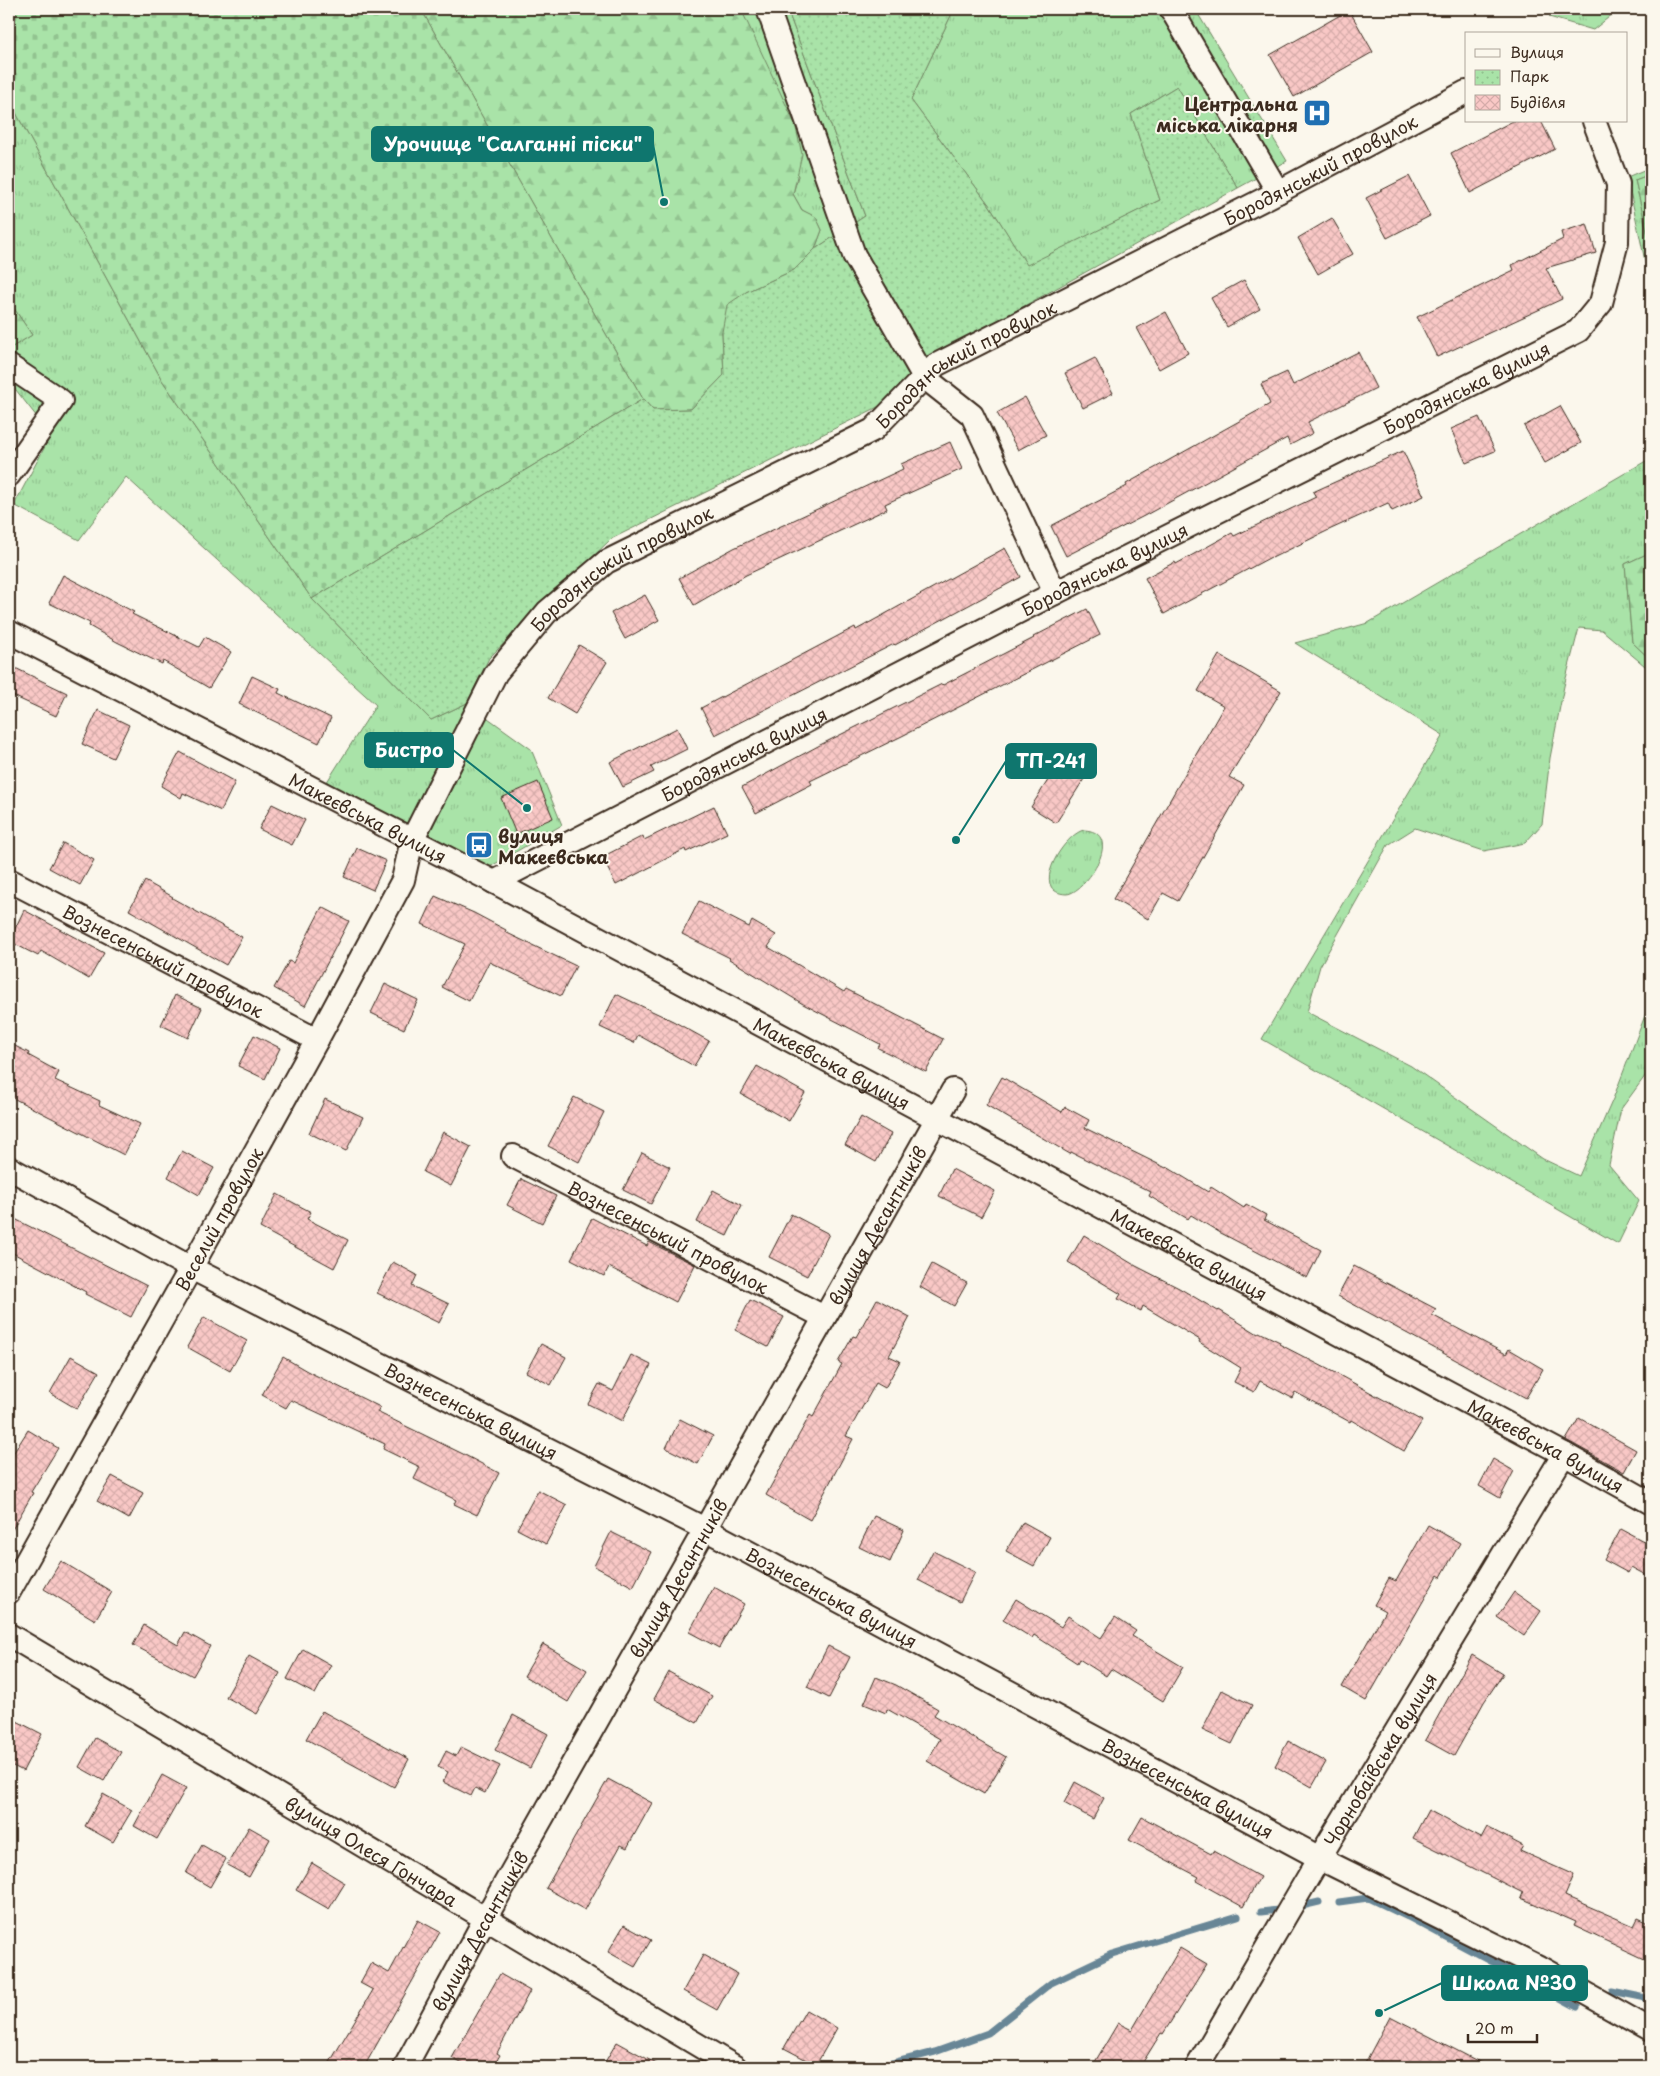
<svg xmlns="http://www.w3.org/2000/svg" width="1660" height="2076" viewBox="0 0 1660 2076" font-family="'Playpen Sans',sans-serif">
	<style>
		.grass { fill: url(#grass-tufts); stroke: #728663 }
		.forest { fill: url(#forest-firs); stroke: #728663 }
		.cemetery { fill: url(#cemetery-stones); stroke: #728663 }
		.park { fill: url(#park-dots); stroke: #728663 }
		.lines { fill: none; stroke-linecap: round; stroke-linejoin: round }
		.stream { stroke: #688696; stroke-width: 7 }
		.building { fill: url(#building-cross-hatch); stroke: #3b2a1e }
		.minor-casing { stroke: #3b2a1e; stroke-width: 26 }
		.minor { stroke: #fbf7ec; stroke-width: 22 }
		.labels { text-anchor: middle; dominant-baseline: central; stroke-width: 4; stroke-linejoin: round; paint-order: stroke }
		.poi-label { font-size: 18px; font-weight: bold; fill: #3b2a1e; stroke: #fbf7ec; text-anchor: end }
		.street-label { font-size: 18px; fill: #3b2a1e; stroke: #fbf7ec }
		.leader { fill: none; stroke: #0f766e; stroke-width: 2 }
		.callout-dot { fill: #0f766e; stroke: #fbf7ec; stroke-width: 2 }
		.callout { fill: #0f766e; stroke: #0f766e; stroke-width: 2 }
		.callout-label { font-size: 19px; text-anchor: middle; font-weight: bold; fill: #fff }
	</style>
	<defs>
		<pattern id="grass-tufts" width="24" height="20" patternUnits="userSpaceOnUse" patternTransform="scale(1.25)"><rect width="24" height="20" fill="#a9e3a8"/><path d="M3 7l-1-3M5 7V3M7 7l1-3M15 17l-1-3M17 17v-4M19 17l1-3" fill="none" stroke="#92c390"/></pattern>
		<pattern id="forest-firs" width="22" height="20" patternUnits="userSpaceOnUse" patternTransform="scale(1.25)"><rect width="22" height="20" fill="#a9e3a8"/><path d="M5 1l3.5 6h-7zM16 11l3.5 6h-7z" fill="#92c390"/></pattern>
		<pattern id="cemetery-stones" width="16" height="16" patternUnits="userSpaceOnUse" patternTransform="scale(1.25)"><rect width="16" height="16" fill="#a9e3a8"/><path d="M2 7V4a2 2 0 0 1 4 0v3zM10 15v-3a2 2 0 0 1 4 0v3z" fill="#92c390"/></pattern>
		<pattern id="park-dots" width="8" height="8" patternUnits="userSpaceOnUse" patternTransform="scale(1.25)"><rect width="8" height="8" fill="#a9e3a8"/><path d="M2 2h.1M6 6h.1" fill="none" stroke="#92c390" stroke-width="1.8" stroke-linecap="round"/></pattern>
		<pattern id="building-cross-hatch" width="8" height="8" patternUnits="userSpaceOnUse" patternTransform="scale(1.25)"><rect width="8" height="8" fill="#f9c8c6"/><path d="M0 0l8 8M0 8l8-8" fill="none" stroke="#d6acaa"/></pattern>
	</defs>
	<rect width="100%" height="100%" fill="#fbf7ec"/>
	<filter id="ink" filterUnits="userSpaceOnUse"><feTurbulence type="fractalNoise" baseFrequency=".02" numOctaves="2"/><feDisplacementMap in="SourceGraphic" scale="10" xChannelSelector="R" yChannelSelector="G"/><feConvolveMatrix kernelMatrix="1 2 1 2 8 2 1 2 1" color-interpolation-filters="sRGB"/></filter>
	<g filter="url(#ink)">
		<g class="grass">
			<polygon points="741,9 787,9 865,216 815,249 822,230 816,218 802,210 793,194 798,176 752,36"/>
			<polygon points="954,9 1195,9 1287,161 1238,188 1177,86 1131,114 1160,200 1027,266 990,206 911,100"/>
			<polygon points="1558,9 1619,9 1593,30 1549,17"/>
			<polygon points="9,100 162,380 312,599 431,720 467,703 531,749 562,825 481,872 323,788 376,705 126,477 79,540 14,505 51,435 16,390 9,386 9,349 32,335 9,301"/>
			<polygon points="1651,167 1651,174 1635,180 1651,248 1651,289 1627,177"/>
			<polygon points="1651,458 1651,552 1625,564 1632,642 1651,660 1651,671 1602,630 1579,628 1564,686 1550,758 1542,824 1525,843 1484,851 1415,828 1388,845 1320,966 1307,1012 1411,1066 1543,1159 1579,1176 1613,1099 1651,1000 1651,1068 1621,1109 1609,1165 1639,1201 1618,1244 1262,1039 1443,735 1295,643 1368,623"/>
			<path d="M 1084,830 C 1127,832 1084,895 1066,894 C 1028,892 1064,834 1084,830 Z"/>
		</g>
		<g class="forest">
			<polygon points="421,9 741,9 795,124 802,154 793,194 802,210 816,217 822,230 815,249 794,270 746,292 722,332 724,375 691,409 653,410 643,399"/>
			<polygon points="1651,174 1651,248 1635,180"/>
			<polygon points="9,301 32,335 9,349"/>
			<polygon points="1651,552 1651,660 1632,642 1625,564"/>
		</g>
		<polygon class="cemetery" points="9,9 421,9 643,399 312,599 162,380 9,100"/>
		<polygon class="park" points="787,9 954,9 911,100 990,206 1027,265 1160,200 1131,114 1177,86 1238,188 930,358 882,405 611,539 489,658 467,703 431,720 312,599 643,399 653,410 691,409 724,375 722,332 727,305 746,292 794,270 815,249 865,216"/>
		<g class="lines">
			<g class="stream">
				<polyline points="1339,1902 1368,1898 1408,1917 1577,2007"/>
				<polyline points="1302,1906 1319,1902"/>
				<polyline points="1261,1912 1278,1910"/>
				<polyline points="1612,1991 1651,1999"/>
				<polyline points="877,2067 935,2052 988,2033 1051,1983 1112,1954 1238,1916"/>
			</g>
		</g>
		<g class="building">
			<polygon points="1349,10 1373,52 1294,97 1270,55"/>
			<polygon points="1513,121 1541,121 1555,149 1470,193 1451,153"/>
			<polygon points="1409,176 1430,216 1387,238 1366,198"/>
			<polygon points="1332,218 1353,254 1318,274 1298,238"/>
			<polygon points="1587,224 1596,253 1546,268 1562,299 1437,357 1417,317 1514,270 1512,265 1563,239 1561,232"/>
			<polygon points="1244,280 1260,309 1227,327 1211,298"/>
			<polygon points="1166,312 1188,353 1159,369 1137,328"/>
			<polygon points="1358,352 1376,388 1308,422 1313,433 1290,445 1287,438 1144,516 1066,556 1051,526 1127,486 1126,484 1270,404 1261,384 1287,372 1293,385"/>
			<polygon points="1095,358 1113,393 1083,408 1065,373"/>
			<polygon points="1025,397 1046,435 1018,450 997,413"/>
			<polygon points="1560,406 1581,443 1545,463 1524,426"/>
			<polygon points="1479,417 1495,451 1466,463 1451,429"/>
			<polygon points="950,442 962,469 885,504 887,509 746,575 694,605 679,578 734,548 903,469 901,464"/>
			<polygon points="1403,451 1424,496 1392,511 1388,503 1331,529 1272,558 1271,557 1164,614 1145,578 1175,562 1176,564 1232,533 1234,536 1316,497 1313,492"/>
			<polygon points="1005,548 1021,577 895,645 894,644 715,735 701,708 855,627 856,630"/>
			<polygon points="63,575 134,612 132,614 199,647 205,637 231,652 209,688 163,661 162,664 117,642 89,626 90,623 49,603"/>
			<polygon points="645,595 659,620 625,639 611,613"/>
			<polygon points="1087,609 1100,635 902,736 810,781 812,784 756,813 742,787 820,745 942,684 943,685 1034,638 1033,637"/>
			<polygon points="579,645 607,662 575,714 548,698"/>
			<polygon points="1219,655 1281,691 1229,777 1244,785 1178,901 1163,893 1148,919 1113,899 1224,706 1198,691"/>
			<polygon points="9,665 67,693 56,716 9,694"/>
			<polygon points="252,676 280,689 278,693 331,718 319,743 239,704"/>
			<polygon points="98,710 129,725 113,758 82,744"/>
			<polygon points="677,728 687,749 651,767 654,772 623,787 610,762"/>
			<polygon points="180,752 235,782 221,811 183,793 181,798 161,786"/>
			<polygon points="1064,755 1089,771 1056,823 1031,807"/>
			<polygon points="538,782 553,818 516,834 501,798"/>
			<polygon points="272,804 305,820 292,845 259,829"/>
			<polygon points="714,806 727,833 686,852 685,849 616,885 602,857 643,836 644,840"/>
			<polygon points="63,843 94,860 80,885 49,868"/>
			<polygon points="357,848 386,861 373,890 344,877"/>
			<polygon points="145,881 173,897 172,898 242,937 226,965 129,910"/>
			<polygon points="435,896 474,913 506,930 505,932 576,966 561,996 489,962 469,1001 442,987 465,944 422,924"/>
			<polygon points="699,901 749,927 752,921 776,935 768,947 844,992 846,989 943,1039 926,1072 878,1048 880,1044 803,1004 729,959 730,958 682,934"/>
			<polygon points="322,907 349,921 305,1006 274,988 289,961 293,963"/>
			<polygon points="24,910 104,953 89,979 41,951 38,956 9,941"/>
			<polygon points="385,984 418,1000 404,1029 371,1013"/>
			<polygon points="616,994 673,1021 709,1041 694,1066 638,1035 634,1043 600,1027"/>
			<polygon points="175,995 202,1008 188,1038 161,1025"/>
			<polygon points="254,1035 280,1048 265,1079 238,1066"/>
			<polygon points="9,1043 29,1053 28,1055 59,1072 55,1080 100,1101 99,1105 140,1124 124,1155 9,1096"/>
			<polygon points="757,1066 805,1093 789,1121 741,1094"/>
			<polygon points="1002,1077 1062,1112 1065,1107 1089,1120 1085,1128 1166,1168 1167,1167 1208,1192 1211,1187 1244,1208 1246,1204 1266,1215 1264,1220 1321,1250 1307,1278 1219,1232 1191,1215 1188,1219 1149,1196 1151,1192 1071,1152 1070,1154 986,1105"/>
			<polygon points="574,1097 604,1112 579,1162 548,1146"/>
			<polygon points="325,1099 363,1117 346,1151 309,1133"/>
			<polygon points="861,1117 891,1134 876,1162 845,1145"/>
			<polygon points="443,1132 471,1147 451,1186 423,1172"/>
			<polygon points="182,1151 214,1168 199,1195 168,1177"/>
			<polygon points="642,1153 670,1167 651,1204 623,1190"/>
			<polygon points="952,1169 995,1191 981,1217 939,1196"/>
			<polygon points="521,1179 556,1196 542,1223 507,1205"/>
			<polygon points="713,1190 742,1205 727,1236 697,1222"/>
			<polygon points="277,1194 311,1212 307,1219 348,1240 334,1268 260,1228"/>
			<polygon points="791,1214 829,1234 807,1276 769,1257"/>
			<polygon points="9,1216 147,1286 131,1317 85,1294 86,1292 9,1251"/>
			<polygon points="592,1218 647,1246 649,1242 695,1265 676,1302 609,1267 604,1276 571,1259"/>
			<polygon points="1084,1235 1136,1266 1179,1288 1218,1311 1219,1310 1258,1334 1259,1332 1280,1342 1279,1344 1339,1375 1422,1421 1404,1451 1351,1420 1350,1422 1295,1392 1292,1398 1260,1381 1254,1392 1234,1382 1241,1368 1199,1342 1200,1340 1143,1306 1141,1311 1118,1299 1121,1294 1068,1262"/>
			<polygon points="393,1262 417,1275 412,1286 449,1304 439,1323 377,1293"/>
			<polygon points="932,1264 967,1283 954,1306 920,1287"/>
			<polygon points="1354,1266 1436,1309 1432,1315 1506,1354 1509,1349 1543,1369 1526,1398 1338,1296"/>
			<polygon points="877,1299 910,1317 889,1356 900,1361 885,1388 876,1383 846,1436 853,1439 810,1520 766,1495 810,1415 813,1417 842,1364 838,1362 853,1336 856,1337"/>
			<polygon points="750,1300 784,1317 768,1347 735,1330"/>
			<polygon points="204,1317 247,1341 230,1371 187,1347"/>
			<polygon points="541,1344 566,1357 551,1385 526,1372"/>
			<polygon points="631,1355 651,1365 622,1421 588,1404 599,1384 613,1391"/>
			<polygon points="71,1356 99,1372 77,1409 50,1393"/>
			<polygon points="283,1357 307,1371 380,1407 377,1412 463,1454 499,1473 477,1515 454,1504 456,1500 414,1479 420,1467 383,1449 385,1444 291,1400 286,1408 262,1395"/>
			<polygon points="1579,1418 1636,1450 1624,1472 1566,1440"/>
			<polygon points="680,1419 713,1436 698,1464 666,1448"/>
			<polygon points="28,1430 58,1448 31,1492 33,1493 9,1535 9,1460"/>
			<polygon points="1493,1459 1514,1471 1500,1498 1479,1486"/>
			<polygon points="112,1476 143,1493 129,1519 97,1501"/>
			<polygon points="538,1490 567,1505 546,1544 517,1529"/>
			<polygon points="874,1516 904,1530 890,1562 859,1547"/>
			<polygon points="1023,1522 1050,1537 1034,1566 1006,1551"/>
			<polygon points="1428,1525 1460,1543 1441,1577 1438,1575 1366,1701 1342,1687 1385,1611 1374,1605 1389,1578 1396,1581"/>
			<polygon points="1621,1529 1651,1545 1651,1578 1631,1567 1628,1573 1604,1560"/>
			<polygon points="611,1532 651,1552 633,1587 594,1566"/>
			<polygon points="933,1551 975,1572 960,1602 918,1580"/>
			<polygon points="61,1561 112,1592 95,1620 44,1589"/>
			<polygon points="714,1587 744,1604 719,1648 689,1632"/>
			<polygon points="1514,1592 1541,1611 1524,1636 1497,1617"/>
			<polygon points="1016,1599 1061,1627 1068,1616 1101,1638 1115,1617 1136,1631 1132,1636 1183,1667 1163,1701 1111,1669 1106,1676 1079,1659 1077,1663 1034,1635 1032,1638 1003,1620"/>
			<polygon points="144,1625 178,1645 185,1632 210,1646 193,1676 133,1645"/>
			<polygon points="543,1644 587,1670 568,1702 524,1676"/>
			<polygon points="828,1646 850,1657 829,1698 807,1687"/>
			<polygon points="303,1649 331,1665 315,1694 287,1679"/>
			<polygon points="1472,1655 1503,1674 1484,1702 1454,1756 1425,1740"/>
			<polygon points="249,1656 280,1673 257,1714 226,1697"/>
			<polygon points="669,1672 712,1696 697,1723 654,1699"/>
			<polygon points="876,1677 896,1685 938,1709 934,1715 1006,1757 984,1794 927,1761 940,1739 887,1709 886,1713 864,1704"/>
			<polygon points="1222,1690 1252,1705 1232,1744 1202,1730"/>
			<polygon points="322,1711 409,1759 394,1787 306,1739"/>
			<polygon points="513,1715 548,1734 530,1768 495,1750"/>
			<polygon points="9,1717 42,1734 23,1771 9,1764"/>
			<polygon points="95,1738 121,1752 104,1781 79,1767"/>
			<polygon points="1288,1741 1326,1762 1312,1787 1275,1766"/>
			<polygon points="461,1747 500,1766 485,1793 475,1788 471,1796 443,1782 448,1772 438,1767 446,1751 456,1756"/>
			<polygon points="162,1775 186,1788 157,1839 134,1826"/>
			<polygon points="608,1779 652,1803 627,1848 621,1845 585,1910 546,1888"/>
			<polygon points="1075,1782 1104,1798 1093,1819 1064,1803"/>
			<polygon points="103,1794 132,1810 113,1842 85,1826"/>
			<polygon points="1428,1810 1481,1838 1487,1827 1523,1846 1520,1851 1574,1875 1565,1896 1634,1926 1638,1918 1651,1924 1651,1962 1574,1926 1576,1922 1521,1898 1523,1893 1413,1838"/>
			<polygon points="1142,1817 1211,1854 1213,1851 1260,1877 1243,1907 1196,1881 1199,1877 1129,1840"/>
			<polygon points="249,1827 270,1839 249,1877 227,1865"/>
			<polygon points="202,1845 226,1859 210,1887 186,1873"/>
			<polygon points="312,1863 345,1883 329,1909 296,1890"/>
			<polygon points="418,1920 440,1932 364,2067 327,2067 373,1990 360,1983 371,1963 389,1973"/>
			<polygon points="624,1925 651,1940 635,1967 608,1952"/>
			<polygon points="1180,1948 1207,1964 1163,2034 1161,2033 1140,2067 1092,2067 1118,2023 1132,2030"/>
			<polygon points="703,1955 737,1974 717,2010 683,1991"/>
			<polygon points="500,1974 530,1991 497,2053 500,2055 493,2067 468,2067 452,2058"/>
			<polygon points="806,2010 837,2028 816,2065 784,2048"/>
			<polygon points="1390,2016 1489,2067 1363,2067"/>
			<polygon points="617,2042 662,2067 602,2067"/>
		</g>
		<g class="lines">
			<g class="minor-casing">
				<g id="minor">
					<polyline points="768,9 854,255 924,377 972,415 1055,593"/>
					<polyline points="1171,9 1278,192"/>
					<polyline points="9,366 61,401 9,475"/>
					<path id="s1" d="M 9,632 L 494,882 L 1564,1454 L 1651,1503"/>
					<path id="s2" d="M 9,880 L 317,1040"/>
					<path id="s3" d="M 494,882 L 1055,593 L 1578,331 L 1601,303 L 1617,242 L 1618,184 L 1594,121"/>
					<path id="s4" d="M 513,1156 L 824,1317"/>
					<path id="s5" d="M 9,1168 L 191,1268 L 705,1529 L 1331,1864 L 1539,1967 L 1651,2030"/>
					<path id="s6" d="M 9,1592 L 191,1268 L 317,1040 L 403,880 L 412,840 L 496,673 L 547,612 L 606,562 L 873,430 L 936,365 L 1278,192 L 1466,92"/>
					<path id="s7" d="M 9,1635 L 735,2067"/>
					<path id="s8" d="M 405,2067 L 485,1919 L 953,1090"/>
					<path id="s9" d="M 1197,2067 L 1320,1857 L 1564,1454"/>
				</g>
			</g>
			<use href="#minor" class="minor"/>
		</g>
	</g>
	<defs>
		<g id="hospital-square" transform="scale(1.4375)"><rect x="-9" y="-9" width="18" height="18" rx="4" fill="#1f6fb2" stroke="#fbf7ec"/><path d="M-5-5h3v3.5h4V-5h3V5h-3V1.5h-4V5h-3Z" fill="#fff"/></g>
		<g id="bus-square" transform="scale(1.4375)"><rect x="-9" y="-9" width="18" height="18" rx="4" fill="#1f6fb2" stroke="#fbf7ec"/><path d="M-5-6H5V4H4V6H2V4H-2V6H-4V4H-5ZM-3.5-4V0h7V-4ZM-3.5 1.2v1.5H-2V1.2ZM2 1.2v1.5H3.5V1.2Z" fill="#fff"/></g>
	</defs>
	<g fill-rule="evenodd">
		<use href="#hospital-square" x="1317" y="113"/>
		<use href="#bus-square" x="479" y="845"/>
	</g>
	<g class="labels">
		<g class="poi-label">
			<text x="1298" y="103">Центральна<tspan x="1298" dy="21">міська лікарня</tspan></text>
			<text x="498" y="835" text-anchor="start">вулиця<tspan x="498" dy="21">Макеєвська</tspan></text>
		</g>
		<g class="street-label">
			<text stroke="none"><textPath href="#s6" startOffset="2018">Бородянський провулок</textPath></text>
			<text stroke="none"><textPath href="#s6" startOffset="1612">Бородянський провулок</textPath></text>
			<text stroke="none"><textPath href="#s3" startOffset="1091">Бородянська вулиця</textPath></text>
			<text stroke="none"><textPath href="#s3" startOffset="686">Бородянська вулиця</textPath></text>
			<text stroke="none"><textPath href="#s6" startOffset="1208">Бородянський провулок</textPath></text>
			<text stroke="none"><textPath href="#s3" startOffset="281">Бородянська вулиця</textPath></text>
			<text stroke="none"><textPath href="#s1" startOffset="404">Макеєвська вулиця</textPath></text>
			<text stroke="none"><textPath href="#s2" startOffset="174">Вознесенський провулок</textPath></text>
			<text stroke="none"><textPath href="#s1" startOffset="929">Макеєвська вулиця</textPath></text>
			<text stroke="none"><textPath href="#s6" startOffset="428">Веселий провулок</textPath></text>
			<text stroke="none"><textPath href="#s8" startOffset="965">вулиця Десантників</textPath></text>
			<text stroke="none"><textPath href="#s4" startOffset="175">Вознесенський провулок</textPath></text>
			<text stroke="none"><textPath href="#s1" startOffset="1334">Макеєвська вулиця</textPath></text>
			<text stroke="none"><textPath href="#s5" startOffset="522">Вознесенська вулиця</textPath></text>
			<text stroke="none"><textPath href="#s1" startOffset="1739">Макеєвська вулиця</textPath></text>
			<text stroke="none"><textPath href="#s8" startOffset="560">вулиця Десантників</textPath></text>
			<text stroke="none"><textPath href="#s5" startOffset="928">Вознесенська вулиця</textPath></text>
			<text stroke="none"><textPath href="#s9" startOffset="358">Чорнобаївська вулиця</textPath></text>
			<text stroke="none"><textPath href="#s5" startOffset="1332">Вознесенська вулиця</textPath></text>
			<text stroke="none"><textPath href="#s7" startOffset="422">вулиця Олеся Гончара</textPath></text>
			<text stroke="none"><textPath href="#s8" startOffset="155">вулиця Десантників</textPath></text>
		</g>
	</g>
	<path class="leader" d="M664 202L653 144M527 808L453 750M956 840L1006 761M1379 2013L1442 1983"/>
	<g class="callout-dot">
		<circle cx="664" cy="202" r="5"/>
		<circle cx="527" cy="808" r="5"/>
		<circle cx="956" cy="840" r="5"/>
		<circle cx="1379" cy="2013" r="5"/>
	</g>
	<g class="callout">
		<rect x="372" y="127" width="281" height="34" rx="5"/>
		<rect x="365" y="733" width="88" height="34" rx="5"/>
		<rect x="1006" y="744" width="90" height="34" rx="5"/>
		<rect x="1442" y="1966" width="145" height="34" rx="5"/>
	</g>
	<g class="callout-label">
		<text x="513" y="151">Урочище "Салганні піски"</text>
		<text x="409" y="757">Бистро</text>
		<text x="1051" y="768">ТП-241</text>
		<text x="1514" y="1990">Школа №30</text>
	</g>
	<rect width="1660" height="2076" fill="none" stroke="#fbf7ec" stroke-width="30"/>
	<rect x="15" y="15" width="1630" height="2046" fill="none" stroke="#3b2a1e" stroke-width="2" filter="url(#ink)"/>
	<rect x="1465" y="32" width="162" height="90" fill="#fbf7ec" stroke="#aea59a"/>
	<rect x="1475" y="49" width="25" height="8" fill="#fbf7ec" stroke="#aea59a"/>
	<text x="1510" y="58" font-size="15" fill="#3b2a1e">Вулиця</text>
	<rect x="1475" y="70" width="25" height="15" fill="url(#park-dots)" stroke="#aea59a"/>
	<text x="1510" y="82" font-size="15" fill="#3b2a1e">Парк</text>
	<rect x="1475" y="95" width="25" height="15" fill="url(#building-cross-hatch)" stroke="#aea59a"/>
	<text x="1510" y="108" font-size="15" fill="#3b2a1e">Будівля</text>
	<path d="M1468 2034v8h69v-8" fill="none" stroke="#3b2a1e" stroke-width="2.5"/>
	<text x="1475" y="2034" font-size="15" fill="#3b2a1e" stroke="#fbf7ec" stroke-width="4" paint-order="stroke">20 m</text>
</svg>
